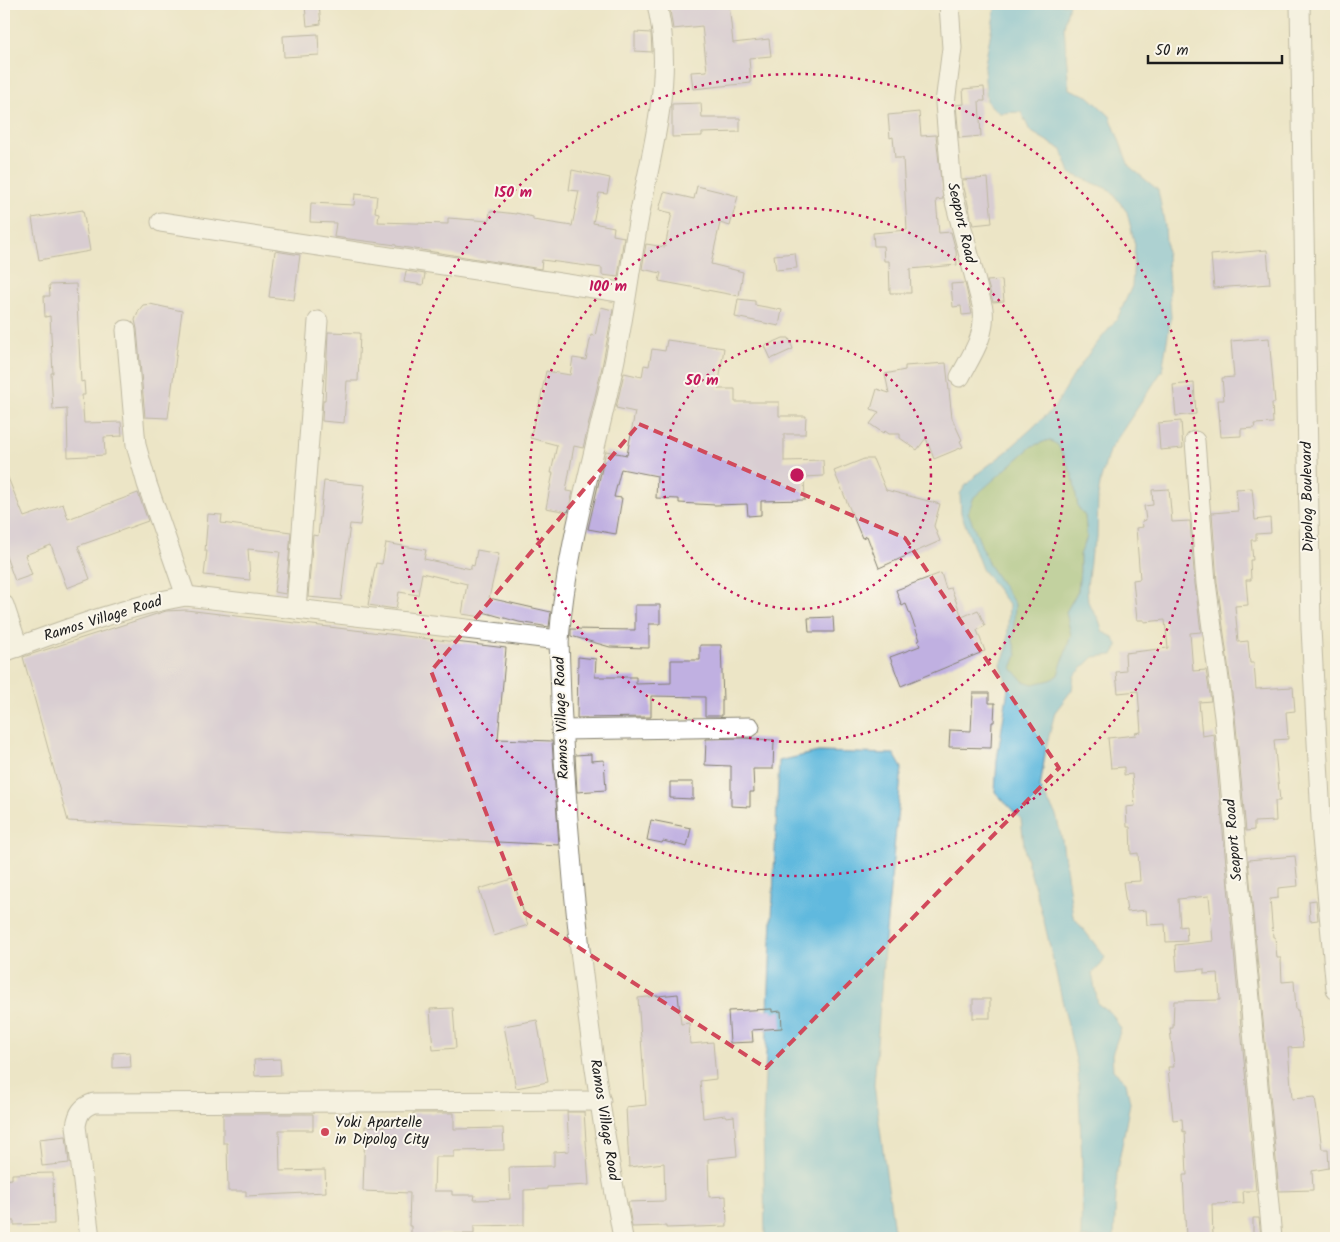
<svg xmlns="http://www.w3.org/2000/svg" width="1340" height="1242" viewBox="0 0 1340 1242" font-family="Kalam,sans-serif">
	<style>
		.forest { fill: #8fb86f; stroke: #566a46 }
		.water { fill: #61b9de; stroke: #3e6a7d; fill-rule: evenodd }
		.building { fill: #c0b0e1 }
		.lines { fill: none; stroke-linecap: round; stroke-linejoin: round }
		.street-casing { stroke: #848071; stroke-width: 21 }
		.street { stroke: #fff; stroke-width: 19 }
		.marked { fill: none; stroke: #d1495b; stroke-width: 4; stroke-dasharray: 10 6; stroke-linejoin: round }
		.ring { fill: none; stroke: #c2185b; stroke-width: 2.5; stroke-dasharray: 2.5 5 }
		.poi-dot { fill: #d1495b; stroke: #fbf7ec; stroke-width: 2 }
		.labels { text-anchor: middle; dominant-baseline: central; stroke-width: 4; stroke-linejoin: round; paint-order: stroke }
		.street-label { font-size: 15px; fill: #1c1c1c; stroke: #fbf7ec }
		.poi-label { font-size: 15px; fill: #1c1c1c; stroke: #fbf7ec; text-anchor: start }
		.centre { fill: #c2185b; stroke: #fbf7ec; stroke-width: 2.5 }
		.ring-label { font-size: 15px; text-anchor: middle; font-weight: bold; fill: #c2185b; stroke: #fbf7ec; stroke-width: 4; stroke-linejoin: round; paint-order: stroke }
	</style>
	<rect width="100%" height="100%" fill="#fbf7ec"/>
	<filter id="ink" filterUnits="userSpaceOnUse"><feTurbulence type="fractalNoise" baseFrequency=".02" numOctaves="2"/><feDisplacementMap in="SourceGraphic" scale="10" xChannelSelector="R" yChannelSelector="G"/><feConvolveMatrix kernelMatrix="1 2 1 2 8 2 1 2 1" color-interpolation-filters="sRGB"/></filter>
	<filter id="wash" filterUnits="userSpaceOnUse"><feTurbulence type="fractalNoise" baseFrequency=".0096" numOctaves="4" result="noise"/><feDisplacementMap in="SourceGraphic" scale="20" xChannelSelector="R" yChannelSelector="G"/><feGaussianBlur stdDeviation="1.12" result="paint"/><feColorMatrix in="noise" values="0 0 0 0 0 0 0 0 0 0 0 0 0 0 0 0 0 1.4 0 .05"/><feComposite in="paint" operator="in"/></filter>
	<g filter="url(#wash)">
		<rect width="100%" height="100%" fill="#ece5c6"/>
		<polygon class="forest" points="1049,440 1058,445 1073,476 1078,507 1085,516 1087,537 1080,555 1080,571 1078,591 1066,612 1071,635 1058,675 1051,680 1033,684 1023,681 1012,668 1017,655 1013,641 1015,604 989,565 968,513 973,497 1032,446"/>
		<g class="water">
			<path d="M 996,4 L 1069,4 L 1064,27 L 1069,89 L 1088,96 L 1110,116 L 1129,166 L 1158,190 L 1165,226 L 1171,317 L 1162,371 L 1109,451 L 1101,479 L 1098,496 L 1097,538 L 1091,552 L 1087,587 L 1088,602 L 1099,620 L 1103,632 L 1113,637 L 1118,646 L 1113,655 L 1094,657 L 1074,676 L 1072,690 L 1055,712 L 1046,748 L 1040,788 L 1056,815 L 1062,840 L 1073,916 L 1105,957 L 1101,965 L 1092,973 L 1098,1004 L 1112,1014 L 1121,1029 L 1112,1054 L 1113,1070 L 1126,1082 L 1130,1103 L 1117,1171 L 1114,1238 L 1081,1238 L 1082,1164 L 1078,1069 L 1044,921 L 1025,853 L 1021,819 L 995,792 L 997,760 L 1008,689 L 1001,664 L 1007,649 L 1009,605 L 982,569 L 961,513 L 960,494 L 965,486 L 977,474 L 1006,452 L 1054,408 L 1075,373 L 1089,353 L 1117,319 L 1132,286 L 1135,245 L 1127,212 L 1110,190 L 1070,173 L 1062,150 L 1030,131 L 1021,112 L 999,113 L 987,102 L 984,69 ZM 1049,440 L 1058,445 L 1073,476 L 1078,507 L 1085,516 L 1087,537 L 1080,555 L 1080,571 L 1078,591 L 1066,612 L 1071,635 L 1058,675 L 1051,680 L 1033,684 L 1023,681 L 1012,668 L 1017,655 L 1013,641 L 1015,604 L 989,565 L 968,512 L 974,497 L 1032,446 Z"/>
			<polygon points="818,752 894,754 902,768 884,950 874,1085 895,1238 765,1238 763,1121 779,761"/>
		</g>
		<g id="blocks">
			<g class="building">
				<polygon points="669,4 729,4 733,43 769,39 771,56 749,58 751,83 693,89 691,72 707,71 702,26 673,29"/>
				<polygon points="319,5 321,24 307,26 305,6"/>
				<polygon points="635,32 651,33 652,52 635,51"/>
				<polygon points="318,34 319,55 284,57 283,36"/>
				<polygon points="984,87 985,101 979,101 981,136 959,138 956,105 964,104 963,89"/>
				<polygon points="701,103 702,118 740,118 740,132 702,133 702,136 672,137 672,104"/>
				<polygon points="919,112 921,136 936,135 943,199 936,200 939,233 951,232 956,251 957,265 910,269 911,293 890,293 889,261 884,261 883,246 874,246 873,233 907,230 903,158 895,158 893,137 890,138 888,115"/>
				<polygon points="572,170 610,178 607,194 599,193 593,223 614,227 613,235 624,237 618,277 602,275 602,268 542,260 541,269 396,246 396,245 334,237 336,223 310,222 311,203 354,205 355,194 377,196 375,212 379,213 378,222 448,224 448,218 489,221 490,211 516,214 516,213 533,217 533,220 572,226 579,191 569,190"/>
				<polygon points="988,178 992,223 973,225 962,180"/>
				<polygon points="697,186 738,196 730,226 720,223 711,264 743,272 739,296 659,281 661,273 642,269 646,244 665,247 672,213 659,210 664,192 694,199"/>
				<polygon points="83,210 90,251 39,260 32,218"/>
				<polygon points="1267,250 1270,284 1214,288 1211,255"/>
				<polygon points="275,251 300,255 294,300 269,297"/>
				<polygon points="795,253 797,268 776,270 774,255"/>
				<polygon points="406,271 425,274 423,285 404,282"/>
				<polygon points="1002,280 1004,301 993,302 987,281"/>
				<polygon points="965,283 972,314 962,315 961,306 953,307 951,284"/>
				<polygon points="76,284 81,382 84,381 85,395 82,395 84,423 121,422 122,436 104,437 105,455 68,457 67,409 53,410 51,373 53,373 50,316 45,317 44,296 50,296 49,285"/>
				<polygon points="738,299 755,301 755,305 782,310 779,326 735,317"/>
				<polygon points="150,304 182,311 168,418 145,417 137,329 135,320 139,310 143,305"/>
				<polygon points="601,307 613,310 602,367 583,448 574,446 566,491 573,492 568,512 546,508 553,473 551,473 557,445 530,438 540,401 546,371 570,375 573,358 586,360 591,335 595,336"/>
				<polygon points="328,332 360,333 358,381 347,381 344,423 322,421 323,400 325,400"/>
				<polygon points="783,338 789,338 793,349 771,359 765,346"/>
				<polygon points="1269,338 1275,403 1272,403 1273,423 1254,424 1255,428 1241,429 1241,436 1221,437 1218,400 1224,400 1222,378 1234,377 1231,341"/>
				<polygon points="667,340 724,348 718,389 735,389 735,402 779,402 779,416 806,416 805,434 784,434 784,461 823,460 824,476 804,477 805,500 761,501 761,515 748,516 747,504 715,505 679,503 679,499 656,498 657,476 621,469 614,497 622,498 616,534 588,529 606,451 627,455 635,412 616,408 624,373 642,377 644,365 649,366 652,349 665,351"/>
				<polygon points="946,363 952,418 962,440 960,441 963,447 934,459 926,438 917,450 900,438 900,434 889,434 885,431 883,433 870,424 879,412 871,409 877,389 889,393 885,374 905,370 905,366"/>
				<polygon points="1194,383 1196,414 1176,416 1173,385"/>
				<polygon points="1181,421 1183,448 1160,450 1158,423"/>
				<polygon points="864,459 873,459 886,490 940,504 934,526 940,541 879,568 867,536 862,538 834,471"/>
				<polygon points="4,468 24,517 63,504 68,519 138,493 148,521 78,546 90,579 67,588 51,545 25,555 32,575 15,581 4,551"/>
				<polygon points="324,481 365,485 360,525 350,524 341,600 308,597 313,535 318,536"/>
				<polygon points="1252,488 1255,520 1270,518 1271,533 1256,534 1256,540 1251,540 1253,560 1250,560 1251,580 1246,580 1248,605 1235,606 1238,642 1248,641 1250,663 1254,663 1256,689 1293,687 1295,711 1286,712 1288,739 1274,740 1280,801 1275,801 1276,821 1254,822 1254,830 1246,831 1235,716 1217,582 1212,513 1238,511 1236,489"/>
				<polygon points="1169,489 1172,522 1190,521 1195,584 1201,632 1190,633 1193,671 1206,670 1211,701 1199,702 1202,736 1214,734 1256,1191 1243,1191 1244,1203 1212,1204 1213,1238 1186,1238 1183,1175 1187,1175 1185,1131 1183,1132 1182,1119 1173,1120 1168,1067 1174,1067 1170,1028 1173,1028 1174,1001 1220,1000 1218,973 1204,974 1204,969 1177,971 1175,945 1213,941 1209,896 1178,899 1180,927 1186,926 1187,941 1166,942 1165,924 1147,925 1146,910 1127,912 1123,882 1140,881 1138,853 1131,854 1130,827 1127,827 1126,807 1135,806 1132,774 1124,775 1124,767 1111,768 1108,738 1136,735 1135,733 1141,732 1138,691 1118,693 1116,672 1126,671 1125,653 1168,648 1165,620 1144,622 1144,620 1137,620 1133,580 1140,579 1136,528 1143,527 1142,521 1146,520 1144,506 1153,505 1152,490"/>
				<polygon points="208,514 222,515 221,523 291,532 286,594 274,592 280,552 248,549 250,580 204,575 207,551 205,551"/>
				<polygon points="386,543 426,550 424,559 471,569 471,565 474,566 477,550 499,554 489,598 551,612 549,627 519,622 483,612 482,617 462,614 467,584 422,573 418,595 399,592 396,609 368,605 376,563 382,564"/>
				<polygon points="941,573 946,589 951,588 962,617 978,610 985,626 977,630 985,651 901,686 890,657 920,646 918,641 920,640 906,604 902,606 896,590"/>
				<polygon points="635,605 660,605 660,624 649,624 649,648 610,647 571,636 571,629 635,630"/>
				<polygon points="186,610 506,648 498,739 552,741 559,845 68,821 23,657 166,611"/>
				<polygon points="833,617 834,632 809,632 808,618"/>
				<polygon points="700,645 721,645 723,700 722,700 722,716 705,716 705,697 651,696 651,717 577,718 578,657 596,659 595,677 636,677 636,684 671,683 671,660 700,660"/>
				<polygon points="973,693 989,693 989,703 995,703 994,722 992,722 991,748 949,747 950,730 971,731"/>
				<polygon points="742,738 774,740 773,769 753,769 754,792 750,792 750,807 731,806 731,766 705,765 706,739"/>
				<polygon points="591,754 591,761 604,760 606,790 577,792 575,755"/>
				<polygon points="670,782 693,782 693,799 670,798"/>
				<polygon points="651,820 691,828 687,847 663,841 662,843 647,840"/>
				<polygon points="1295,856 1298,886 1278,888 1278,898 1270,899 1273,937 1275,937 1277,958 1281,958 1282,982 1294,981 1296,1010 1298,1010 1300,1028 1301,1028 1303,1047 1288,1048 1292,1099 1315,1097 1322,1149 1328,1149 1329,1168 1312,1171 1313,1190 1279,1191 1248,860"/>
				<polygon points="512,879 528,925 494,936 479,889"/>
				<polygon points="1316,900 1318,920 1310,921 1309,901"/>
				<polygon points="678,994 681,1024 689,1023 690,1044 713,1042 716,1079 700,1081 703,1118 725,1115 726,1117 734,1116 737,1156 708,1159 709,1197 726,1196 727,1226 666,1228 666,1226 632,1227 628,1202 665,1201 664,1163 629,1167 626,1107 646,1105 638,998"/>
				<rect x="973" y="999" width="17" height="19"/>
				<polygon points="453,1008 456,1048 433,1050 430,1009"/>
				<polygon points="772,1009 772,1012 781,1011 782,1028 752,1030 753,1042 730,1043 728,1011"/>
				<polygon points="537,1020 548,1082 516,1088 504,1026"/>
				<polygon points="130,1052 131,1067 113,1068 113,1053"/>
				<polygon points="280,1059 281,1075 255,1076 254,1060"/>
				<polygon points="567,1112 584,1112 589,1185 547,1187 547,1189 524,1190 524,1225 474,1226 474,1234 434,1234 434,1238 411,1238 411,1226 409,1226 410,1193 363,1191 365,1126 413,1127 413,1113 454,1113 454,1129 503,1128 504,1150 454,1151 454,1157 435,1157 434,1191 452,1191 452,1195 475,1195 474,1200 510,1199 509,1167 554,1166 554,1152 569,1151"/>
				<polygon points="223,1114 313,1114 313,1130 279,1130 280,1171 325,1170 326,1192 246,1196 246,1191 228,1191 227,1143 223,1143"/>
				<polygon points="66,1136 69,1163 42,1166 39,1139"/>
				<polygon points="53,1173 54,1224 14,1225 14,1221 4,1221 4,1180 12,1179 12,1174"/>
				<polygon points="1253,1218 1259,1218 1261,1238 1253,1238"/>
			</g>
		</g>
	</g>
	<g filter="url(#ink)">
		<use href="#blocks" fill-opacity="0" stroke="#848071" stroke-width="1"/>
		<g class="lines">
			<g class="street-casing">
				<g id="street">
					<path d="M 949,4 L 952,48 L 945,103 L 952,190 L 983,309 C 986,336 972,354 960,377"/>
					<polyline points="1300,4 1311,628 1322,837 1336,990"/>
					<polyline points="161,222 626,293"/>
					<polyline points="126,330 136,445 147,484 186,596"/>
					<polyline points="1195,441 1206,583 1224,717 1272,1238"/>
					<polyline points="4,605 18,647"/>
					<polyline points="296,609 318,321"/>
					<path d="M 559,640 C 566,548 594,459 613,369 C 624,319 630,267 639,217 C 650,159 669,93 662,34 C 661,24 659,14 657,4"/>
					<path d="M 4,652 C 64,630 123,607 186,596 L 559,640 C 564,840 586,1041 623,1238"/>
					<polyline points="561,730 750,727"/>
					<path d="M 90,1238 L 76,1126 C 78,1113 82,1107 94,1103 L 601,1101"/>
				</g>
			</g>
			<use href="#street" class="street"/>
		</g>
	</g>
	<path d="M0 0H1340V1242H0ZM 639,424 L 905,538 L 1059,768 L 766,1068 L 525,913 L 431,671 Z" fill="#ece5c6" fill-opacity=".55" fill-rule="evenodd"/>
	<path class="marked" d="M 639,424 L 905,538 L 1059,768 L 766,1068 L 525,913 L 431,671 Z"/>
	<g class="ring">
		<circle cx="797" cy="475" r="134"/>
		<circle cx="797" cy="475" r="267"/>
		<circle cx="797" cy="475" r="401"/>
	</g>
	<circle class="poi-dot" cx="325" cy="1132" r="5"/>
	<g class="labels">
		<g class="street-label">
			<text transform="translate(961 223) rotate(77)">Seaport Road</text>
			<text transform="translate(1308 497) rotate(-91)">Dipolog Boulevard</text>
			<text transform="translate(103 619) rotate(-17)">Ramos Village Road</text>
			<text transform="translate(562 718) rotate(-92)">Ramos Village Road</text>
			<text transform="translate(1234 840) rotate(-95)">Seaport Road</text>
			<text transform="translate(604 1120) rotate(81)">Ramos Village Road</text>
		</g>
		<g class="poi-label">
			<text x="335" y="1123">Yoki Apartelle<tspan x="335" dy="17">in Dipolog City</tspan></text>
		</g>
	</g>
	<circle cx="797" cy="475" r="8" class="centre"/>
	<g class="ring-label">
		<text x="513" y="197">150 m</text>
		<text x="608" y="291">100 m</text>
		<text x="702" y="385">50 m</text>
	</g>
	<rect width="1340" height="1242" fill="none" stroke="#fbf7ec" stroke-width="20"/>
	<path d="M1148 55v8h134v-8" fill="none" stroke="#1c1c1c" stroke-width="2.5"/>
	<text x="1155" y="55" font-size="15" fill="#1c1c1c" stroke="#fbf7ec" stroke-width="4" paint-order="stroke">50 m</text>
</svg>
